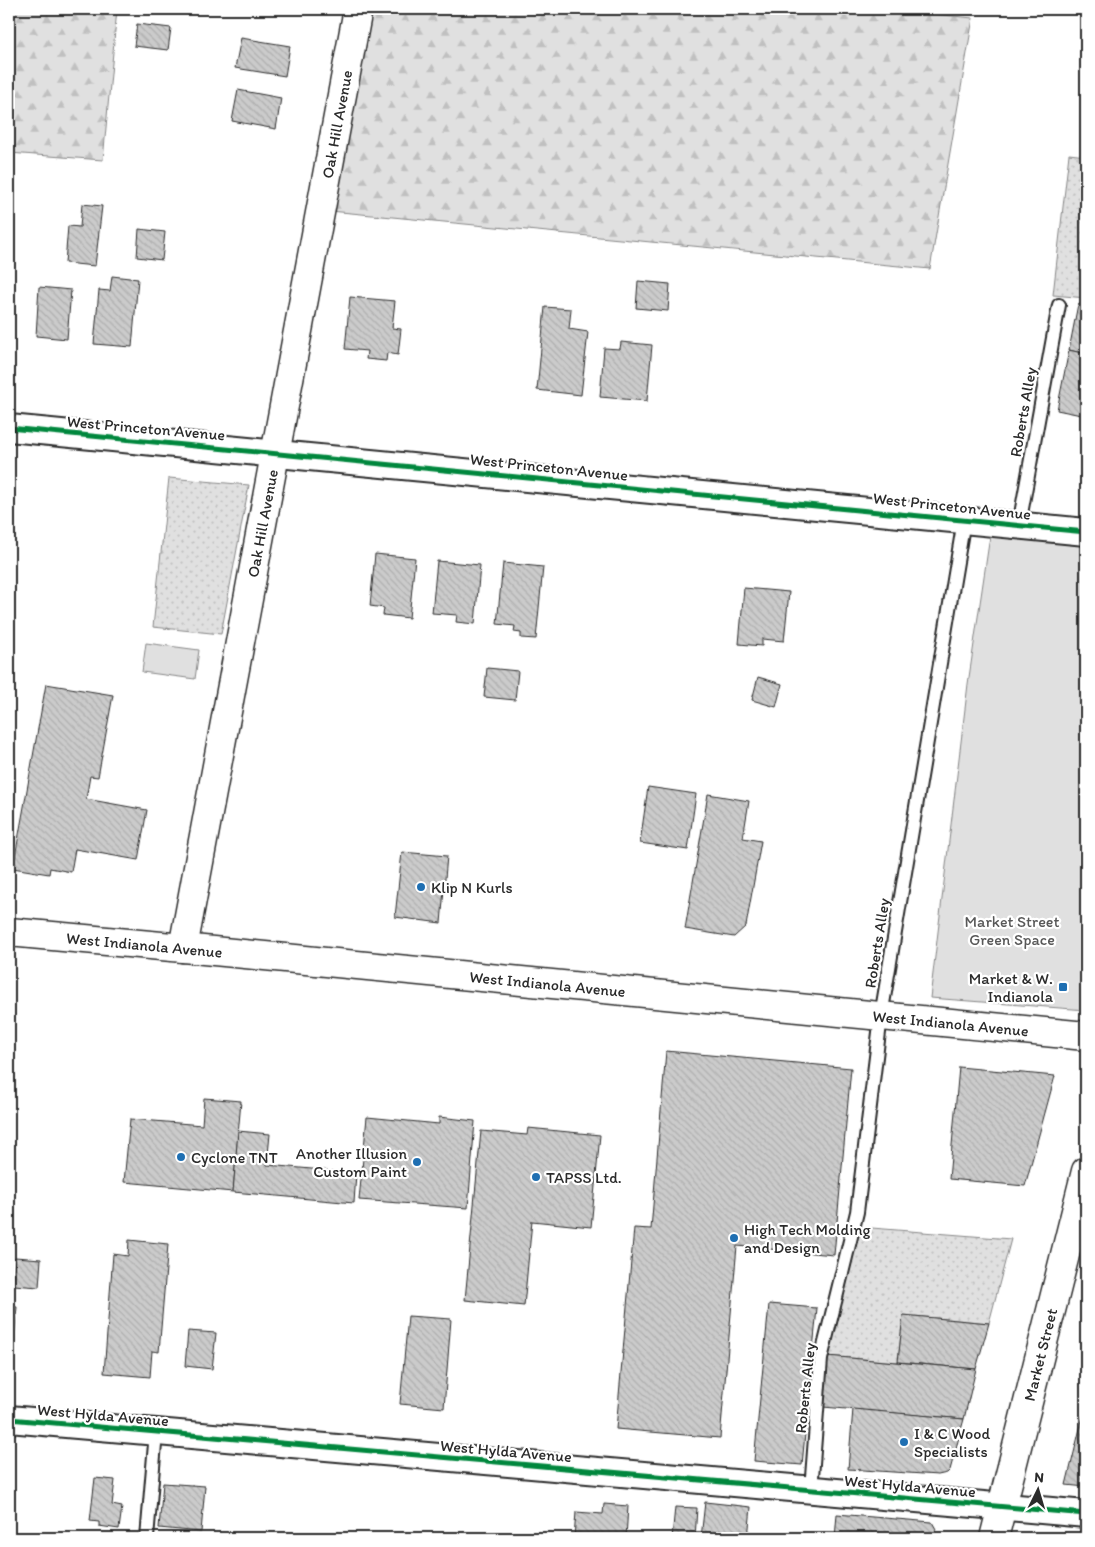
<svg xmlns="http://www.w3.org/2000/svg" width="1095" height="1547" viewBox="0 0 1095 1547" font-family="Itim,sans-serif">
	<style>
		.grass { fill: url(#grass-dots); stroke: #868686 }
		.forest { fill: url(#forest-firs); stroke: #868686 }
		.park { fill: #e0e0e0; stroke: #868686 }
		.building { fill: url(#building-back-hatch); stroke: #2b2b2b }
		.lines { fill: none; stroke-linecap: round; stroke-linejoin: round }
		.lane-casing { stroke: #2b2b2b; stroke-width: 16 }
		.street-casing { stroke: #2b2b2b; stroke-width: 30 }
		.secondary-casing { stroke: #2b2b2b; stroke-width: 31 }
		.primary-casing { stroke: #2b2b2b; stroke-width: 31 }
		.lane { stroke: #fff; stroke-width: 12 }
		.street { stroke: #fff; stroke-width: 26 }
		.secondary { stroke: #fff; stroke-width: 28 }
		.primary { stroke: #fff; stroke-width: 28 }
		.cycleway-casing { stroke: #fff; stroke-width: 8 }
		.cycleway { stroke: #00873e; stroke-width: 5 }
		.poi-dot { fill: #1f6fb2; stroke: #fff; stroke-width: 2 }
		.labels { text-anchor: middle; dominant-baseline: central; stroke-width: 4.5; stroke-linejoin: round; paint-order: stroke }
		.street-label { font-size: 16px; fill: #2b2b2b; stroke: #fff }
		.poi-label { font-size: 16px; fill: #2b2b2b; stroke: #fff; text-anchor: start }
		.park-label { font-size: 16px; fill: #585858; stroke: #fff }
	</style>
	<defs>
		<pattern id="grass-dots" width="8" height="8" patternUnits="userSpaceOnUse" patternTransform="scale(1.25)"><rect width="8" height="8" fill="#e0e0e0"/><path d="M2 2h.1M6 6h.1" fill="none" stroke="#c0c0c0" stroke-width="1.8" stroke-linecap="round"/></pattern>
		<pattern id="forest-firs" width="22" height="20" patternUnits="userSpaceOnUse" patternTransform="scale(1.25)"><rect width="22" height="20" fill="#e0e0e0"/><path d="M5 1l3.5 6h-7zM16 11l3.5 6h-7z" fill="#c0c0c0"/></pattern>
		<pattern id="building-back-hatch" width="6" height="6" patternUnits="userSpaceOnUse" patternTransform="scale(1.25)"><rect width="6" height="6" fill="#cbcbcb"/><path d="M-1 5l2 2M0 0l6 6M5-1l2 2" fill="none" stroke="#aeaeae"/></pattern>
	</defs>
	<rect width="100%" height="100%" fill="#fff"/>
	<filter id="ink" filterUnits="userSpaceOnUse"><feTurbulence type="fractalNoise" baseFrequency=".02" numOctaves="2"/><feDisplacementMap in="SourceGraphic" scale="10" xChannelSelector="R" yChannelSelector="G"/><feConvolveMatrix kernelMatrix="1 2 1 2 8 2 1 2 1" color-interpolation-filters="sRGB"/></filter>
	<g filter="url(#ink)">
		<g class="grass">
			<polygon points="1069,154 1086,156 1086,298 1053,295"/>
			<polygon points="169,478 249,485 221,634 153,627"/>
			<polygon points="859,1227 1011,1239 989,1323 903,1315 898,1362 827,1356"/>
		</g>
		<g class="forest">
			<polygon points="9,9 117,9 103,160 9,153"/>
			<polygon points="358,9 506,9 547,13 548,9 882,9 973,18 930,269 320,210"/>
		</g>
		<g class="park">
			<polygon points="990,536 1086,546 1086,1010 930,998 968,684"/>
			<polygon points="146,643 199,650 195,679 142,672"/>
		</g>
		<g class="building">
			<polygon points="137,24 171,28 168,50 134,46"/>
			<polygon points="241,38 290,46 285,76 235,68"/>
			<polygon points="238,90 281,98 276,129 232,121"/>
			<polygon points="82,204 102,206 95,266 65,263 68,226 80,227"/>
			<polygon points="139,229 165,232 162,260 137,257"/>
			<polygon points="112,276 138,279 132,347 94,344 99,290 110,291"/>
			<polygon points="638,281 670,284 668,311 636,308"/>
			<polygon points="39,287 71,290 67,339 36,336"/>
			<polygon points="350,297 395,301 392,328 401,329 398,355 387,353 386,361 366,359 367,351 345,349"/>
			<polygon points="1078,304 1086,305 1086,354 1069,350"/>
			<polygon points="545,307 571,309 569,329 588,332 581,395 537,390"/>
			<polygon points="621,342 652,345 647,401 600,397 604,348 620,349"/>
			<polygon points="1069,350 1086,354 1086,416 1057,410"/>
			<polygon points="375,554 415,558 409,618 383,615 384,608 370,606"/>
			<polygon points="437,561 480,565 475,624 456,622 457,615 432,613"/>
			<polygon points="503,563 543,567 536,639 521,638 521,633 514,632 515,626 497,624"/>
			<polygon points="744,588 789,592 784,641 762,639 762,646 739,644"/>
			<polygon points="487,668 518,671 515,700 484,697"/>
			<polygon points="758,677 782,684 776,707 752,700"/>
			<polygon points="46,684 113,695 98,777 90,776 86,799 147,810 138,860 75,849 71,872 50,868 49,874 13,868"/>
			<polygon points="648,787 696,794 688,850 640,843"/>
			<polygon points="708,794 749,801 743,838 761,841 746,926 734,937 685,929"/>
			<polygon points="402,852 447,856 441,923 395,917"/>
			<polygon points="666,1051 851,1068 834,1255 737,1246 720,1438 616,1429 634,1228 651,1229"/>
			<polygon points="959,1067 1055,1076 1025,1186 949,1179"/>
			<polygon points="204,1098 241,1101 233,1192 124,1182 130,1119 202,1125"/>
			<polygon points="367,1117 439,1124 439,1117 475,1121 468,1208 359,1200"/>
			<polygon points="528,1128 600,1135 591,1227 532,1221 524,1306 465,1300 481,1131 527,1135"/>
			<polygon points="238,1131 270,1134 267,1165 356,1173 354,1203 233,1192"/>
			<polygon points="129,1240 168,1244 159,1352 152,1351 150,1377 104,1373 113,1254 128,1256"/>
			<polygon points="15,1257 41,1259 39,1287 13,1285"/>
			<polygon points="769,1304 817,1308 802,1465 754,1461"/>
			<polygon points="9,1306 17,1307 11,1368 9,1368"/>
			<polygon points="903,1315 989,1323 976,1369 898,1362"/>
			<polygon points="408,1316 451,1319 444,1408 400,1404"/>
			<polygon points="188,1331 216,1333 212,1369 185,1366"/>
			<polygon points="827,1356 976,1369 964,1419 823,1407"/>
			<polygon points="1086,1404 1086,1487 1066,1485"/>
			<polygon points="853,1409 964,1419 950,1470 947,1473 938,1475 848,1469"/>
			<polygon points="95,1478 115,1480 112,1505 122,1507 119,1529 99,1526 99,1522 90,1521"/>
			<polygon points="163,1483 205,1486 201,1532 159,1528"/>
			<polygon points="705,1502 751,1507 748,1538 701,1538"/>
			<polygon points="604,1504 628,1506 626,1538 574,1538 576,1512 603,1514"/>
			<polygon points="675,1507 697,1508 695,1538 672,1538"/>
			<polygon points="837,1514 932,1522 936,1529 933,1538 835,1538"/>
			<polygon points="1056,1533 1086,1536 1086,1538 1054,1538"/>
			<polygon points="260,1535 294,1538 260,1538"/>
		</g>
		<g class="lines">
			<g class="lane-casing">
				<g id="lane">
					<polyline points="1019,525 1059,305"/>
					<polyline points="811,1490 821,1359 857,1212 881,1016 964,520"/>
					<polyline points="147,1538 156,1432"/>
				</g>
			</g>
			<g class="street-casing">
				<g id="street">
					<polyline points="9,428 1086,532"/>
					<polyline points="9,1419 1086,1514"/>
				</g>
			</g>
			<g class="secondary-casing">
				<g id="secondary">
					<path id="s1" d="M 183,948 L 358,9"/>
				</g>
			</g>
			<g class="primary-casing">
				<g id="primary">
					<path id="s2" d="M 9,932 L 183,948 L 1086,1036"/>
					<path id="s3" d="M 994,1538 L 1086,1171"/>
				</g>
			</g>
			<use href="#lane" class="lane"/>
			<use href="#street" class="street"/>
			<use href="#secondary" class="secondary"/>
			<use href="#primary" class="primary"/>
			<g class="cycleway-casing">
				<g id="cycleway">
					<polyline points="9,428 1086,532"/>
					<polyline points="9,1419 1086,1514"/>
				</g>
			</g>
			<use href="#cycleway" class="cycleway"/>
		</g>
	</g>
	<g class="poi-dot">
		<circle cx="421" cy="887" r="5"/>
		<rect x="1058" y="982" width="10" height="10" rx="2.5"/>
		<circle cx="181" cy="1157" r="5"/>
		<circle cx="417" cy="1162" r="5"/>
		<circle cx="536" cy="1177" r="5"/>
		<circle cx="734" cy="1238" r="5"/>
		<circle cx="904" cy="1442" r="5"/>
	</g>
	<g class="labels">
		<g class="street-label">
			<text stroke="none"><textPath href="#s1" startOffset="838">Oak Hill Avenue</textPath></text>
			<text transform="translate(1023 412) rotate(-80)">Roberts Alley</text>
			<text transform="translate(146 428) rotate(5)">West Princeton Avenue</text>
			<text transform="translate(549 467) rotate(6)">West Princeton Avenue</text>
			<text transform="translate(952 506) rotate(6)">West Princeton Avenue</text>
			<text stroke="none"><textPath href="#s1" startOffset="432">Oak Hill Avenue</textPath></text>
			<text transform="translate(877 943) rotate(-81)">Roberts Alley</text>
			<text stroke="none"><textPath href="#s2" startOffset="136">West Indianola Avenue</textPath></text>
			<text stroke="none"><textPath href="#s2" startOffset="541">West Indianola Avenue</textPath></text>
			<text stroke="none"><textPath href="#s2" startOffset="946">West Indianola Avenue</textPath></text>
			<text stroke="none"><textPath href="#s3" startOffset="189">Market Street</textPath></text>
			<text transform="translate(805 1388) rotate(-84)">Roberts Alley</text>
			<text transform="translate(103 1415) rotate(5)">West Hylda Avenue</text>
			<text transform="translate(506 1451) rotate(5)">West Hylda Avenue</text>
			<text transform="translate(910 1486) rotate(5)">West Hylda Avenue</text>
		</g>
		<g class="poi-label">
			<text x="431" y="887">Klip N Kurls</text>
			<text x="1053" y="978" text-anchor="end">Market &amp; W.<tspan x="1053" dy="18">Indianola</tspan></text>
			<text x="407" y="1153" text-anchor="end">Another Illusion<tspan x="407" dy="18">Custom Paint</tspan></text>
			<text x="191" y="1157">Cyclone TNT</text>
			<text x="546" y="1177">TAPSS Ltd.</text>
			<text x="744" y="1229">High Tech Molding<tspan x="744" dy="18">and Design</tspan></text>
			<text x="914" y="1433">I &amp; C Wood<tspan x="914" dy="18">Specialists</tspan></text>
		</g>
		<g class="park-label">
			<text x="1012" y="921">Market Street<tspan x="1012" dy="18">Green Space</tspan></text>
		</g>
	</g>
	<rect width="1095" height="1547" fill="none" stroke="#fff" stroke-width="30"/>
	<rect x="15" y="15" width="1065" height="1517" fill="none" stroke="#2b2b2b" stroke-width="2" filter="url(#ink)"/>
	<g transform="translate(1038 1490) rotate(5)" stroke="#ffffff" stroke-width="4" paint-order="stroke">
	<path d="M0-4L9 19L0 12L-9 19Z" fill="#2b2b2b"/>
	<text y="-8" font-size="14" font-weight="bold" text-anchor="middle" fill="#2b2b2b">N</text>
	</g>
</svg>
